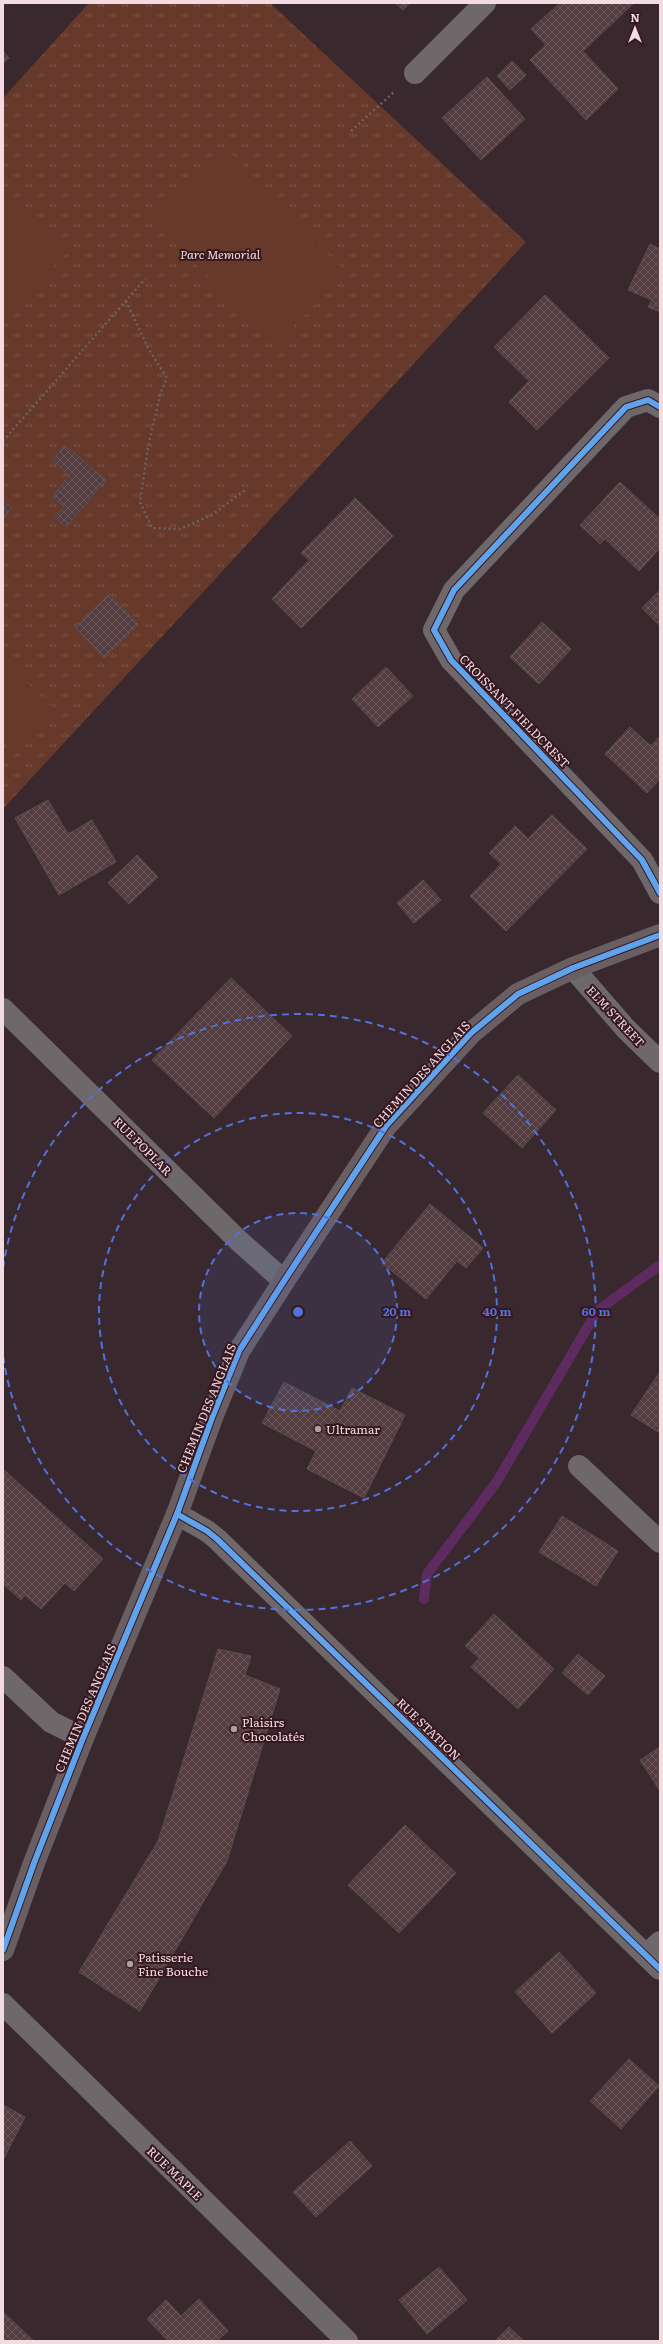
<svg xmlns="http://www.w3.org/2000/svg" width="663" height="2344" viewBox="0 0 663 2344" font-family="Literata,serif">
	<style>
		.grass { fill: url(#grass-tufts) }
		.pitch { fill: #66392a }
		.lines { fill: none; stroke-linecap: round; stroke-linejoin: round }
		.stream { stroke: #5e2b61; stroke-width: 10 }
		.building { fill: url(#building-cross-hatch); stroke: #5b4c4e }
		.path { stroke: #6b6265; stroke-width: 2.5; stroke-dasharray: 2 3; stroke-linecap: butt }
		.street { stroke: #6e686a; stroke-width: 22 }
		.secondary { stroke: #695f63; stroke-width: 22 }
		.cycleway-casing { stroke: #361720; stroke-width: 8 }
		.cycleway { stroke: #60a3ed; stroke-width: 6 }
		.ring { fill: none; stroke: #5272da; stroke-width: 2; stroke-dasharray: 7 5 }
		.poi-dot { fill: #b19da2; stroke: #361720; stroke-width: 1.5 }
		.labels { text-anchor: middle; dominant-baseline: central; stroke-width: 4; stroke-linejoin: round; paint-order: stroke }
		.park-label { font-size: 12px; font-style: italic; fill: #f2dbd2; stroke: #361720 }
		.street-label { font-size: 12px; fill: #f2dce1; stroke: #361720 }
		.poi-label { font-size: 12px; fill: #f2dce1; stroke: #361720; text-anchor: start }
		.centre { fill: #5272da; stroke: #361720; stroke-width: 2 }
		.ring-label { font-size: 12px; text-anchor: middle; font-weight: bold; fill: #5272da; stroke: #361720; stroke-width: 4; stroke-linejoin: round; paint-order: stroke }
	</style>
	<defs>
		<pattern id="grass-tufts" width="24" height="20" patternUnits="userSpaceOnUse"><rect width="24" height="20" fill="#66392a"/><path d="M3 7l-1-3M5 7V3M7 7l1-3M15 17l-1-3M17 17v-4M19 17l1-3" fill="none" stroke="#7c5549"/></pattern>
		<pattern id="building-cross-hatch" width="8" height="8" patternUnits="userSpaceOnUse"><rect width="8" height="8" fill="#533c3f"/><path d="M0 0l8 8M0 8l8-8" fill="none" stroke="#6c585a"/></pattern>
	</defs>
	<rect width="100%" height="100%" fill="#39282d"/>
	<polygon class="grass" points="89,3 270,3 526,242 3,809 3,98"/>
	<g class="pitch">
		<polygon points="225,147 346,273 275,345 152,219"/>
		<polygon points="3,189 68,252 3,317"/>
		<polygon points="3,658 57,712 15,754 3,742"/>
	</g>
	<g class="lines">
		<polyline class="stream" points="424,1599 427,1574 496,1483 597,1311 660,1265"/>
	</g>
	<g class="building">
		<polygon points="395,3 410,3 403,10"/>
		<polygon points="560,3 634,3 583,51 618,89 586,120 530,60 546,45 531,29"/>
		<polygon points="3,51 9,58 3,63"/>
		<polygon points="512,61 526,75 510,90 497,76"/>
		<polygon points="487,77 525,119 481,160 442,118"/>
		<polygon points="650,244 660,249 660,312 648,307 652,300 628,290"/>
		<polygon points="545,295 609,358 537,430 509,402 529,381 494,347"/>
		<polygon points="65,445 106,480 66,527 54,517 64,507 52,497 70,475 53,460"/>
		<polygon points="620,482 660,519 660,548 639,571 605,539 600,544 580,525"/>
		<polygon points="355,498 393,536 301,628 272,599 309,560 301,553"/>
		<polygon points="3,501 12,508 3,519"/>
		<polygon points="660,590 660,626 642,608"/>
		<polygon points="109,594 138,624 104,658 75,627"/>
		<polygon points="542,622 571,649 539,684 510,657"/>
		<polygon points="386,667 413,696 378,727 352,699"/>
		<polygon points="630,727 651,746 658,738 660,739 660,779 647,793 605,754"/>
		<polygon points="48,800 68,834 92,820 116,862 59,895 15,818"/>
		<polygon points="552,815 587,849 506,931 470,896 501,864 489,853 515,826 528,839"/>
		<polygon points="137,855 158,877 129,904 108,883"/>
		<polygon points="423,880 441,900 414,923 397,903"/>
		<polygon points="231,978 292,1036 214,1118 152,1060"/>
		<polygon points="518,1075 556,1110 522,1148 483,1113"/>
		<polygon points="430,1204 483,1248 466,1268 457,1261 426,1299 382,1263"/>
		<polygon points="659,1373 660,1374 660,1433 631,1415"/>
		<polygon points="284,1382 340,1411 352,1388 405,1415 364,1498 307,1469 316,1451 262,1423"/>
		<polygon points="3,1469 103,1559 74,1591 65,1583 41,1609 25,1595 21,1600 3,1584"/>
		<polygon points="562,1516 618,1551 596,1586 539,1552"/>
		<polygon points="494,1614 554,1669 518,1709 471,1667 479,1658 465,1646"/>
		<polygon points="218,1649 251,1656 245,1675 280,1689 227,1861 140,2011 79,1972 158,1841"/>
		<polygon points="578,1654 605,1676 588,1695 562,1673"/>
		<polygon points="660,1747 660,1791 640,1760"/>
		<polygon points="405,1825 456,1873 399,1933 348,1885"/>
		<polygon points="559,1952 596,1993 552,2033 515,1992"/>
		<polygon points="629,2059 659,2086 621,2129 590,2101"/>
		<polygon points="3,2105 25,2117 3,2160"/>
		<polygon points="350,2141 372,2166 316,2217 293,2192"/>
		<polygon points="439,2267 467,2300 427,2334 399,2300"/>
		<polygon points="199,2299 228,2331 217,2341 168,2341 147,2319 166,2300 181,2316"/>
		<polygon points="3,2312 34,2341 3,2341"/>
		<polygon points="509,2327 524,2341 495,2341"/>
	</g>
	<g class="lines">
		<g class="path">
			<polyline points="351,131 394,92"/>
			<polyline points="126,301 148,348 167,378 161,392 148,447 140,502 152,528 180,529 212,515 245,490"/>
			<polyline points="3,441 145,279"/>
		</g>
		<g class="street">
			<polyline points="415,73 485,3"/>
			<polyline points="660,407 648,400 626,407 454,590 434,630 451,660 642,860 660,893"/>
			<polyline points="573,968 626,1029 660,1062"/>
			<polyline points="3,1009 239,1241 284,1281"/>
			<polyline points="579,1466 660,1542"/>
			<polyline points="177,1514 207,1531 217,1539 660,1969"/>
			<polyline points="3,1677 51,1722 83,1738"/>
			<polyline points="646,1955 660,1942"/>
			<polyline points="3,2004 347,2341"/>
		</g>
		<polyline class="secondary" points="3,1950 34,1863 83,1738 177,1514 213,1415 239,1351 284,1281 386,1126 471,1033 518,994 573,968 660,935"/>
		<g class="cycleway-casing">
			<g id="cycleway">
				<polyline points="660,407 648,400 626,407 454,590 434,630 451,660 642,860 660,893"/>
				<polyline points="177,1514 207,1531 217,1539 660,1969"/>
				<polyline points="3,1950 34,1863 83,1738 177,1514 213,1415 239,1351 284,1281 386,1126 471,1033 518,994 573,968 660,935"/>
			</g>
		</g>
		<use href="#cycleway" class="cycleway"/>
	</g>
	<circle cx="298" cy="1312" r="99" fill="#5272da" fill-opacity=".12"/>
	<g class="ring">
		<circle cx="298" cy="1312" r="99"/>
		<circle cx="298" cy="1312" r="199"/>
		<path d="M3 1268A298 298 0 1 1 3 1356"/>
	</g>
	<g class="poi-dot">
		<circle cx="318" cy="1429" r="4"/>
		<circle cx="234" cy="1729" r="4"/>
		<circle cx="130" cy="1964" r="4"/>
	</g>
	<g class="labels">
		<g class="park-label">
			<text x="220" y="254">Parc Memorial</text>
		</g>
		<g class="street-label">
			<text transform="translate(515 711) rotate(46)">CROISSANT FIELDCREST</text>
			<text transform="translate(616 1016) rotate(47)">ELM STREET</text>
			<text transform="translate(421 1074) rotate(-48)">CHEMIN DES ANGLAIS</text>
			<text transform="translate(143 1146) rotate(45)">RUE POPLAR</text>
			<text transform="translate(206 1408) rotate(-68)">CHEMIN DES ANGLAIS</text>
			<text transform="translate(85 1708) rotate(-67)">CHEMIN DES ANGLAIS</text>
			<text transform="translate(429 1729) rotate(44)">RUE STATION</text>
			<text transform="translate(175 2173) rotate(44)">RUE MAPLE</text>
		</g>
		<g class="poi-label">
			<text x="326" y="1429">Ultramar</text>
			<text x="242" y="1722">Plaisirs<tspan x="242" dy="14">Chocolatés</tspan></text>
			<text x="138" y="1957">Patisserie<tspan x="138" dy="14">Fine Bouche</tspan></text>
		</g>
	</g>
	<circle cx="298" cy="1312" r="6" class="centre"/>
	<g class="ring-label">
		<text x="397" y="1316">20 m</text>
		<text x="497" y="1316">40 m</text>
		<text x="596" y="1316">60 m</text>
	</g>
	<rect width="663" height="2344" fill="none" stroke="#f2dce1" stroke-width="8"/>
	<g transform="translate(635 28)" stroke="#361720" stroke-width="3" paint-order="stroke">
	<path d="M0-3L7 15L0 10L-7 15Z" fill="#f2dce1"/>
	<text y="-6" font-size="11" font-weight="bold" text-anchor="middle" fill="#f2dce1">N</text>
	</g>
</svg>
